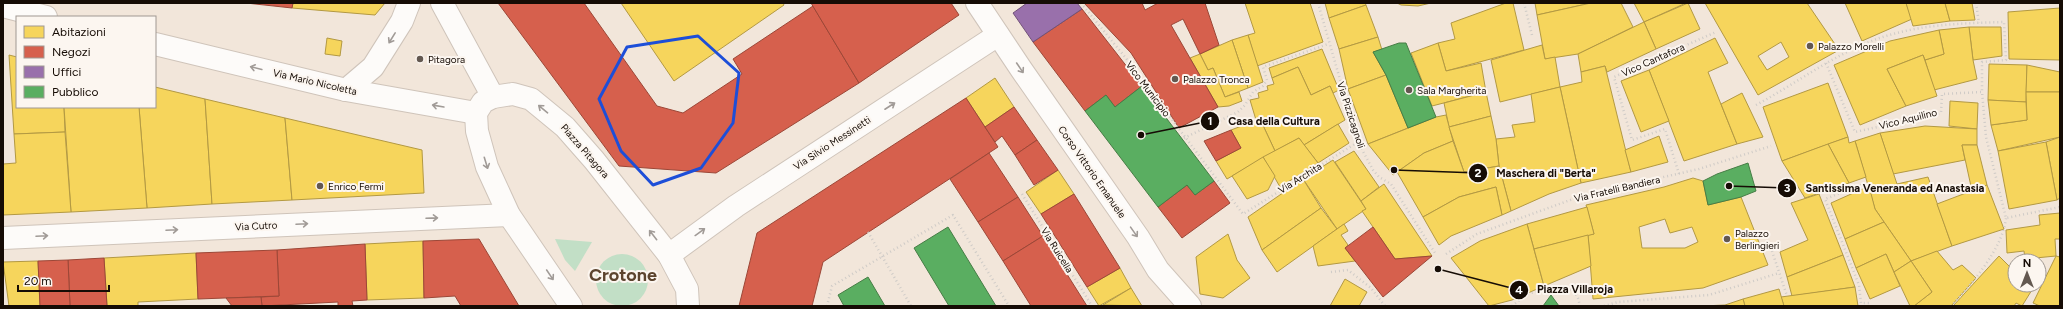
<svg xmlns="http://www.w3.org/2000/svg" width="2063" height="309" viewBox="0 0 2063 309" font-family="Figtree,sans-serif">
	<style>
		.green { fill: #c2dfc6 }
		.homes { fill: #f6d55c; stroke: #b39942; fill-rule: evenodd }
		.shops { fill: #d6604d; stroke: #9c4737 }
		.offices { fill: #9970ab; stroke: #725279 }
		.public { fill: #5aae61; stroke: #467d45 }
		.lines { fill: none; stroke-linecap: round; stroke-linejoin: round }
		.minor-casing { stroke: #cfc4ba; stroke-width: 24 }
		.path { stroke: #cfcbc7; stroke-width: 2.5; stroke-dasharray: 1 3; stroke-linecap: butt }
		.minor { stroke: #fdfbf9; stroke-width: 22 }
		.oneway { stroke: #a19b97 }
		.marked { fill: none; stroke: #1d4ed8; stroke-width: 3; stroke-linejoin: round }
		.poi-dot { fill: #635850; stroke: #fcf6f0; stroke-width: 1.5 }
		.labels { text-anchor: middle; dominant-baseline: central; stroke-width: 4; stroke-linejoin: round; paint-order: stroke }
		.poi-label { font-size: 10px; fill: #160c05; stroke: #fcf6f0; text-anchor: start }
		.street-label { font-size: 10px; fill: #160c05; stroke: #fcf6f0 }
		.town-label { font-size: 18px; font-weight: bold; fill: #5c442e; stroke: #fcf6f0 }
		.leader { fill: none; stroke: #160c05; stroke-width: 1.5 }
		.callout-dot { fill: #160c05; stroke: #fcf6f0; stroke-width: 1.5 }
		.mark-label { font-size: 12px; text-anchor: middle; font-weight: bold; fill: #fff }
		.callout-label { font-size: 11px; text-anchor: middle; font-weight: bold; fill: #160c05; stroke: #fcf6f0; stroke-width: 4; stroke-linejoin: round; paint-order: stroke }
	</style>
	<rect width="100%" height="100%" fill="#f2e6da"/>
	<g class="green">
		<polygon points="555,239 592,242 575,271 565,260"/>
		<circle cx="622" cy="280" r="26"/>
	</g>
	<g class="homes">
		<polygon points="293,3 385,3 375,15 292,8"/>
		<polygon points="621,3 783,3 784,5 674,81"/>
		<polygon points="1245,3 1310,3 1323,42 1257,66 1248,35 1255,33"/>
		<polygon points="1325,3 1365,3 1366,5 1329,18"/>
		<polygon points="1397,3 1431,3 1418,6 1401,5"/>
		<polygon points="1506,3 1513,3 1524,50 1446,71 1438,43 1455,39 1451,23"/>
		<polygon points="1535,3 1591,3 1537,15"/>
		<polygon points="1591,3 1621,3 1633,27 1578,54 1545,59 1537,15"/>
		<polygon points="1634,3 1686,3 1644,22"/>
		<polygon points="1688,3 1700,29 1656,49 1644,22"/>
		<path d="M 1705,3 L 1807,3 L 1839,50 L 1758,95 ZM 1781,42 L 1789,57 L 1767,70 L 1758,56 Z"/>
		<polygon points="1845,3 1906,3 1912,19 1862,41"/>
		<polygon points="1906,3 1945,3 1950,21 1913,26"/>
		<polygon points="1945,3 1972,3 1975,20 1950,21"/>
		<polygon points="1366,5 1378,37 1339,49 1329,18"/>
		<polygon points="2060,8 2060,60 2009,59 2008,12"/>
		<polygon points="1644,22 1656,49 1607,72 1605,66 1581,72 1578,54"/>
		<polygon points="1969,27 2001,27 2002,56 1973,60"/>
		<polygon points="1969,27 1973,60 1977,79 1934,90 1925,60 1944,54 1939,30"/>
		<polygon points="1939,30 1944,54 1925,60 1923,55 1887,69 1906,106 1860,125 1834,65 1890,41"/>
		<polygon points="1248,35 1263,82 1248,88 1232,40"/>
		<polygon points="1378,37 1382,50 1373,52 1386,75 1348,89 1339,49"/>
		<polygon points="327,38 342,41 340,56 325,54"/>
		<polygon points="1715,38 1728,63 1708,72 1737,144 1684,161 1649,70"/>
		<polygon points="1232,40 1248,88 1225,97 1213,68 1208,70 1200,54"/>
		<polygon points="1438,43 1446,71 1481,63 1486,92 1432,106 1411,53"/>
		<polygon points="1542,45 1545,59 1555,57 1560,87 1500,102 1491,60"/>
		<polygon points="1322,49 1339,90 1333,93 1330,86 1311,95 1298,67 1272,78 1269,68"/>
		<polygon points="1200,54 1208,70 1213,68 1225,97 1239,92 1242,101 1229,106 1218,107 1190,58"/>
		<polygon points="9,55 17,57 17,107 64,107 65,132 14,134"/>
		<polygon points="1923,55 1937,96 1906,106 1887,69"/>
		<polygon points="1989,64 2027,65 2026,102 1988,100"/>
		<polygon points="2027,65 2060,72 2060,92 2026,92"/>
		<polygon points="1605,66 1631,172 1581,183 1560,87 1582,82 1581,72"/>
		<polygon points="1298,67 1311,95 1330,86 1345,120 1304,145 1299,138 1275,151 1260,119 1256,120 1250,100 1259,98 1258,93 1268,90 1267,86 1274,84 1272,78"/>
		<polygon points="1649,70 1669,121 1641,132 1621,81"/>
		<polygon points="1386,75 1408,128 1368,144 1348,89"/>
		<polygon points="995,78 1014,107 985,127 966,98"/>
		<polygon points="1828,83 1848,137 1782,161 1763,107"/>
		<polygon points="155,87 205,99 212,204 147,208 139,107 155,107"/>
		<polygon points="1560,87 1581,183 1549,194 1511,211 1499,166 1496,139 1515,137 1512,125 1535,122 1531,94"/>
		<polygon points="1486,92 1491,116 1449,127 1444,103"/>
		<polygon points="2026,92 2060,92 2060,137 1998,151 1991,125 2027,120"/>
		<polygon points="1742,93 1763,137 1737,144 1721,104"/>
		<polygon points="205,99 285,118 292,200 212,204"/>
		<polygon points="1988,100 2026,102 2027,120 1991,125"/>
		<polygon points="1950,101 1978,103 1977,129 1949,126"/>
		<polygon points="64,107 139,107 147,208 71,212"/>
		<polygon points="1446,115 1453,141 1424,153 1393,175 1368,144 1436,117"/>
		<polygon points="1491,116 1496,139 1499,166 1464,172 1449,127"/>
		<polygon points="285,118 422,150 424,193 292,200"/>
		<polygon points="1260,119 1275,151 1227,179 1216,161 1241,148 1231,130"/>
		<polygon points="1338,124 1349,143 1318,163 1304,145"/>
		<polygon points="1925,126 1977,129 1977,145 1962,145 1965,160 1893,174 1880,133"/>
		<polygon points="65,132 71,212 3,215 3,164 16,163 14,134"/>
		<polygon points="1880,133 1897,184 1928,177 1952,246 1911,261 1875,209 1855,141"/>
		<polygon points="1659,136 1668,162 1631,172 1625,150"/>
		<polygon points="1848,137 1849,143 1855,141 1866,177 1849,183 1828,144"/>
		<polygon points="2060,137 2060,198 2057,200 2046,142"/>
		<polygon points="1299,138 1318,163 1280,187 1263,157"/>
		<polygon points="1453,141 1464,172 1499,166 1511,211 1502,215 1496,187 1459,197 1423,217 1397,172 1424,153"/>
		<polygon points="2046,142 2057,200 2009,209 1998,151"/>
		<polygon points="1828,144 1849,183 1805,198 1782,161"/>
		<polygon points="1962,145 1977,145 1987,185 1972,191"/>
		<polygon points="1354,151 1379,187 1361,201 1335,162"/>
		<polygon points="1263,157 1275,176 1268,190 1247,199 1232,176"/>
		<polygon points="1333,160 1366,209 1337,229 1303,179"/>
		<polygon points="1058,170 1074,194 1041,214 1026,192"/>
		<path d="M 1693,178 L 1703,181 L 1708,205 L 1741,197 L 1768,265 L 1703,288 L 1593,299 L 1588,235 L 1594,234 L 1586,205 L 1664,187 ZM 1665,219 L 1670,233 L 1692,227 L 1698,242 L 1685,248 L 1642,248 L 1639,227 Z"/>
		<polygon points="1303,179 1321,208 1262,250 1248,217"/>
		<polygon points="1384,184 1432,256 1395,259 1362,211 1366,209 1361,201"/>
		<polygon points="1987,185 2004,229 1952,246 1937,204"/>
		<polygon points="1869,186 1875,209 1884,222 1845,239 1831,203"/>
		<polygon points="1496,187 1502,215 1451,236 1439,245 1423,217 1459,197"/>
		<polygon points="1819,194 1843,255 1787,277 1780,252 1808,240 1791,203"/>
		<polygon points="1587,207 1594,234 1534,249 1527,224"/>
		<polygon points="1321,208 1337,229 1277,272 1262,250"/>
		<polygon points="2060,213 2060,239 2055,239 2056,256 2025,259 2024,251 2007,253 2006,230 2040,225 2039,215"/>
		<polygon points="1884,222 1911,261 1894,272 1886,254 1856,268 1845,239"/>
		<polygon points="1344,224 1348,231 1341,235 1348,245 1345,248 1355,261 1318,266 1313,246"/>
		<polygon points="1527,224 1544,286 1512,300 1489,306 1451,258 1480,241"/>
		<polygon points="1228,234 1237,260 1250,278 1223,298 1200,294 1196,257"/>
		<polygon points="1588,235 1591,266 1544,286 1534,249"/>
		<polygon points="423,241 424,298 367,300 365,244"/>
		<polygon points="1937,251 1953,270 1962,265 1976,278 1951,306 1914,306 1932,292 1911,261"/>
		<polygon points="196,253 198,299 138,302 138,306 107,306 104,258"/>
		<polygon points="1886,254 1900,286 1870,299 1856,268"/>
		<polygon points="1843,255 1855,287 1792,296 1787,277"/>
		<polygon points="1999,256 2015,272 2015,285 2035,285 2022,306 2016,303 2014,306 1953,306"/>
		<polygon points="2056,256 2060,257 2060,306 2040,306 2033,303"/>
		<polygon points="38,261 40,306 9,306 3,262"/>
		<polygon points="1911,261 1932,292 1914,306 1910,306 1894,272"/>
		<polygon points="1120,268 1131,288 1099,306 1087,287"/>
		<polygon points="1345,279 1367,292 1359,306 1330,306"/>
		<polygon points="1855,287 1858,306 1871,306 1784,306 1781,297"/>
		<polygon points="1131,288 1142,306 1103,305"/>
		<polygon points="1779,289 1784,306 1745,306 1743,299"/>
		<polygon points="1743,299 1745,306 1702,306 1725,305"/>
	</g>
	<g class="shops">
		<polygon points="246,3 293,3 292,8"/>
		<polygon points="498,3 584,3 657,106 683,113 742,74 733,59 813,6 859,83 716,173 619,166"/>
		<polygon points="811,3 951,3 959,15 859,83"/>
		<polygon points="1084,3 1142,3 1145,10 1158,3 1205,3 1219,45 1200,54 1183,19 1171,25 1218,107 1179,128 1131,53"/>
		<polygon points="1082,9 1142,86 1115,107 1106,95 1085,111 1033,42"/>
		<polygon points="966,98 998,147 823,262 812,306 739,306 757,233"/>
		<polygon points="1014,107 1037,140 1015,155 1002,136 995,142 985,127"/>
		<polygon points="1231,130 1241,148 1216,161 1204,141"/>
		<polygon points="1037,140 1058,170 1034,185 1015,155"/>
		<polygon points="989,153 1018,197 978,222 950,179"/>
		<polygon points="1214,181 1230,203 1182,238 1158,207 1187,185 1195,195"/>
		<polygon points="1074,194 1120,268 1087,287 1041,214"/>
		<polygon points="1018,197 1043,236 1003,261 978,222"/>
		<polygon points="1373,227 1395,259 1432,256 1383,297 1345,248"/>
		<polygon points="1043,236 1087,306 1031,306 1003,261"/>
		<polygon points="479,239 519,306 461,306 455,296 424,298 423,241"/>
		<polygon points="365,244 367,300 352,301 353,306 338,306 338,302 262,306 261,297 279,296 277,250"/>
		<polygon points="277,250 279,296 198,299 196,253"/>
		<polygon points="104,258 107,306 70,306 68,260"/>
		<polygon points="68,260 70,306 40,306 38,261"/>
		<polygon points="261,297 262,306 232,306 226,298"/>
	</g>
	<polygon class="offices" points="1027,3 1077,3 1082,9 1033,42 1013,13"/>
	<g class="public">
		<polygon points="1399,43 1406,43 1436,117 1408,128 1386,75 1373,52"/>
		<polygon points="1142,86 1214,181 1195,195 1187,185 1158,207 1085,111 1106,95 1115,107"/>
		<polygon points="1748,163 1756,191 1741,197 1708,205 1703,181 1717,174"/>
		<polygon points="948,227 996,306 949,306 914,248"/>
		<polygon points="868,277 885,306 844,306 838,295"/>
		<polygon points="1551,295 1559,306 1543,306"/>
	</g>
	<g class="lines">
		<g class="minor-casing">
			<g id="minor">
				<polyline points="442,3 493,97"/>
				<polyline points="977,3 1021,69 1138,237 1158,270 1190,306"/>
				<polyline points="3,6 46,17"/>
				<polyline points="155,44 346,90 476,113"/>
				<polyline points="346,90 373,67 402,21 409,3"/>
				<polyline points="3,238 509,215"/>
				<polyline points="669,255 736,206 998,35"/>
				<polyline points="571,306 509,215 487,167 477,131 476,113 483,102 493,97 513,94 531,99 565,127 594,160 669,255 687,289 688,306"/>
			</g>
		</g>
		<g class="path">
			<polyline points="1081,3 1125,57 1243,214 1358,142"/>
			<polyline points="1318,3 1358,142 1373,170 1379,177 1391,184 1435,253"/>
			<polyline points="1524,3 1532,35"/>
			<polyline points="1976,3 1979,23"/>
			<polyline points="1826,63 1855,132 1941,113 1942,94 1982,92 1986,137 2006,218 2060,207"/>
			<path d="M 1756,105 C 1801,81 1843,47 1893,34 C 1929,24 1967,23 2004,22 L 2006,60 L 1982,62 L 1982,92"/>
			<polyline points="1184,138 1238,112 1245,105 1253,92 1263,86 1267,80 1263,67 1328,44"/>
			<polyline points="1679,174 1665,129 1632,140 1614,77 1716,32"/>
			<polyline points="1861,185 1825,199 1859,285 1861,303 1871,303"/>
			<polyline points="1022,194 1092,306"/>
			<polyline points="868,232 911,306"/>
			<polyline points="1772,251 1787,296"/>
			<polyline points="1446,254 1477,234 1584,195 1699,169 1771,146"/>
			<polyline points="1331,272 1348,270 1371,288 1385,306"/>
			<polyline points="827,306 832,286 953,215 1009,306"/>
			<polyline points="1512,306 1527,294 1561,286 1574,291 1578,298 1580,306"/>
			<polyline points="1604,306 1618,302 1709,295 1779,273"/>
			<path d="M 1951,306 C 1972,284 2003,248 2006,218"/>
		</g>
		<use href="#minor" class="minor"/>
	</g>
	<defs><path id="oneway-shaft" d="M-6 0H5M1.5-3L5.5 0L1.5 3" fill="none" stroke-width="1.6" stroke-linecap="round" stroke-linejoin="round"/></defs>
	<g class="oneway">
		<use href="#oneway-shaft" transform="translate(392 38) rotate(122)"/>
		<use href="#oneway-shaft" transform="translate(256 68) rotate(-166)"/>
		<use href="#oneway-shaft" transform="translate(1020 68) rotate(56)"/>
		<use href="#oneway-shaft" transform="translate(438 106) rotate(-170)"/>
		<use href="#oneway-shaft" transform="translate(890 106) rotate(-33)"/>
		<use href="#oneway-shaft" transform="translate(543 109) rotate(-140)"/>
		<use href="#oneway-shaft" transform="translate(486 163) rotate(73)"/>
		<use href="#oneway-shaft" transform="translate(432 218) rotate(-2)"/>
		<use href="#oneway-shaft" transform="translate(302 224) rotate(-3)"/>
		<use href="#oneway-shaft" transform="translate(172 230) rotate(-3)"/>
		<use href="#oneway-shaft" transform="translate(700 232) rotate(-36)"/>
		<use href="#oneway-shaft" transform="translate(1134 232) rotate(55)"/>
		<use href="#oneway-shaft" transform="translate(653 235) rotate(-128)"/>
		<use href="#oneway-shaft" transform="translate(42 236) rotate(-3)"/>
		<use href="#oneway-shaft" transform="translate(550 275) rotate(56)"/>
	</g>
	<path class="marked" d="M 698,36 L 739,73 L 733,123 L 701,168 L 653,185 L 621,151 L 599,99 L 627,47 Z"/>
	<g class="poi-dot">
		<circle cx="1810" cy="46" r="4"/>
		<circle cx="420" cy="59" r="4"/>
		<circle cx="1175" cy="79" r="4"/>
		<circle cx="1409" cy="90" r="4"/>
		<circle cx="320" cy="186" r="4"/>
		<circle cx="1727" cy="239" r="4"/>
	</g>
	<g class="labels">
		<g class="poi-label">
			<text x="1818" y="46">Palazzo Morelli</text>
			<text x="428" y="59">Pitagora</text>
			<text x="1183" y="79">Palazzo Tronca</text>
			<text x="1417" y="90">Sala Margherita</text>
			<text x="328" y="186">Enrico Fermi</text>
			<text x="1735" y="233">Palazzo<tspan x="1735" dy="12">Berlingieri</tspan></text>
		</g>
		<g class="street-label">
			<text transform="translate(1653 60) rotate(-24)">Vico Cantafora</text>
			<text transform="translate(315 82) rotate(13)">Via Mario Nicoletta</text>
			<text transform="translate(1148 89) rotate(53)">Vico Municipio</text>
			<text transform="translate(1351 115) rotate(72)">Via Pizzicagnoli</text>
			<text transform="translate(1908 119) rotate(-14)">Vico Aquilino</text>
			<text transform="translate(832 143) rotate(-33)">Via Silvio Messinetti</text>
			<text transform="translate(585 151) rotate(49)">Piazza Pitagora</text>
			<text transform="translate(1092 172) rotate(55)">Corso Vittorio Emanuele</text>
			<text transform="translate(1300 178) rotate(-32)">Via Archita</text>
			<text transform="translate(1617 189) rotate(-13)">Via Fratelli Bandiera</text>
			<text transform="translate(256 226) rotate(-3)">Via Cutro</text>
			<text transform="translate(1057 250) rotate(58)">Via Ruicella</text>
		</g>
		<g class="town-label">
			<text x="623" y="275">Crotone</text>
		</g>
	</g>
	<path class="leader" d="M1141 135L1210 121M1394 170L1478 173M1729 186L1787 188M1438 269L1519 290"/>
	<g class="callout-dot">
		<circle cx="1141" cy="135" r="4"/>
		<circle cx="1394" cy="170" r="4"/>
		<circle cx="1729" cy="186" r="4"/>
		<circle cx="1438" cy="269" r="4"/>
		<circle cx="1210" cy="121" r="10"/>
		<circle cx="1478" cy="173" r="10"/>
		<circle cx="1787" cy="188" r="10"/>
		<circle cx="1519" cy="290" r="10"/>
	</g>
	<g class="mark-label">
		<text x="1210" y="125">1</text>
		<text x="1478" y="177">2</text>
		<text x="1787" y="192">3</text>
		<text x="1519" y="294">4</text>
	</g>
	<g class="callout-label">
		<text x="1274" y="125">Casa della Cultura</text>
		<text x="1546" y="177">Maschera di "Berta"</text>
		<text x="1895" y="192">Santissima Veneranda ed Anastasia</text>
		<text x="1575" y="293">Piazza Villaroja</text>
	</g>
	<rect width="2063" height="309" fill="none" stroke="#160c05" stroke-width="8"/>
	<rect x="16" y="16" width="140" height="92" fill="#fcf6f0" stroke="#a09892"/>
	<rect x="24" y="26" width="20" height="12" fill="#f6d55c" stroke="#a09892"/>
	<text x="52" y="36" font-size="12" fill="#160c05">Abitazioni</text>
	<rect x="24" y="46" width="20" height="12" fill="#d6604d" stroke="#a09892"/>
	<text x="52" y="56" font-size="12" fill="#160c05">Negozi</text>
	<rect x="24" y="66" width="20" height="12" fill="#9970ab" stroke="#a09892"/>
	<text x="52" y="76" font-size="12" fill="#160c05">Uffici</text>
	<rect x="24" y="86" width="20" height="12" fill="#5aae61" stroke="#a09892"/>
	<text x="52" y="96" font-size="12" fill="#160c05">Pubblico</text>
	<g transform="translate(2027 273)"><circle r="19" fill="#fcf6f0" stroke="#a09892"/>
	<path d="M0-3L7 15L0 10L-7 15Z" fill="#635850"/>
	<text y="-6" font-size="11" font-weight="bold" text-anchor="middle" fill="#160c05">N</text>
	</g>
	<path d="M18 285v6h91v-6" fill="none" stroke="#160c05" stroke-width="2"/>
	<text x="24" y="285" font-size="12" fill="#160c05" stroke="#fcf6f0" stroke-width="3" paint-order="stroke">20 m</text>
</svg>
